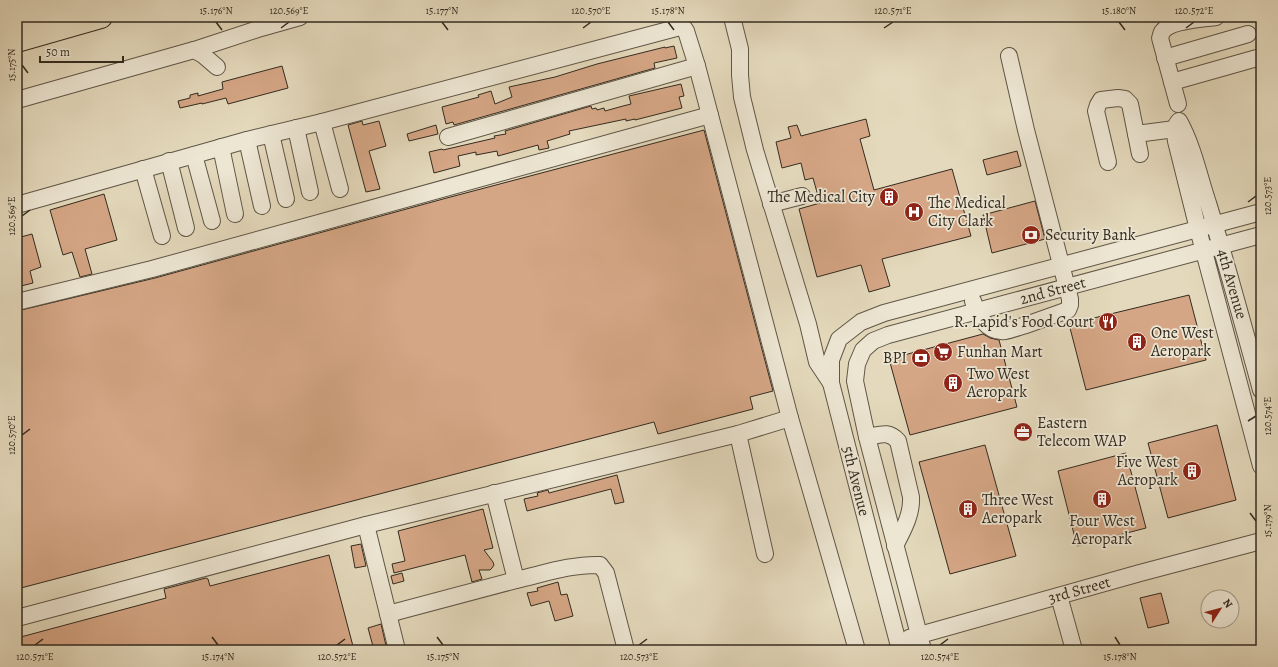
<svg xmlns="http://www.w3.org/2000/svg" width="1278" height="667" viewBox="0 0 1278 667" font-family="Alegreya,serif">
	<style>
		.building { fill: #d5a685; stroke: #332b20 }
		.lines { fill: none; stroke-linecap: round; stroke-linejoin: round }
		.minor-casing { stroke: #5f5647; stroke-width: 18 }
		.highway-casing { stroke: #332b20; stroke-width: 24 }
		.minor { stroke: #ede6d3; stroke-width: 16 }
		.highway { stroke: #e4d9bc; stroke-width: 22 }
		.ticks { fill: none; stroke: #332b20; stroke-width: 1.5 }
		.labels { text-anchor: middle; dominant-baseline: central; stroke-width: 3.5; stroke-linejoin: round; paint-order: stroke }
		.poi-label { font-size: 16px; fill: #332b20; stroke: #ede6d3; text-anchor: start }
		.street-label { font-size: 16px; fill: #332b20; stroke: #ede6d3 }
		.neatline { fill: none; stroke: #332b20; stroke-width: 1.5 }
		.ticks-label { font-size: 10px; text-anchor: middle; fill: #332b20 }
	</style>
	<rect width="100%" height="100%" fill="#e4d9bc"/>
	<filter id="stains"><feTurbulence type="fractalNoise" baseFrequency=".005" numOctaves="4"/><feColorMatrix values="0 0 0 0 .2 0 0 0 0 .09 0 0 0 0 .02 0 0 0 .5 -.17"/></filter>
	<radialGradient id="worn" r=".72"><stop offset=".6" stop-color="#630" stop-opacity="0"/><stop offset="1" stop-color="#630" stop-opacity=".3"/></radialGradient>
	<g class="building">
		<polygon points="674,46 677,58 654,63 655,68 454,125 453,122 446,124 442,107 479,97 478,95 491,91 495,104 512,97 509,87 555,77 597,64 665,47 665,48"/>
		<polygon points="282,66 288,88 228,104 226,98 202,104 202,103 180,108 178,101 190,98 190,95 198,93 198,96 223,89 222,82"/>
		<polygon points="681,84 684,96 679,97 682,108 635,120 635,119 626,121 626,119 569,131 570,134 547,141 549,148 539,150 538,145 498,156 497,151 476,155 476,152 458,156 460,166 434,173 429,152 442,149 443,150 495,138 494,136 506,134 505,131 591,106 592,109 596,108 597,110 604,108 605,111 623,106 631,104 629,96"/>
		<polygon points="866,119 870,136 860,139 874,190 952,169 971,236 882,259 890,286 869,292 861,265 817,277 799,209 820,203 813,178 805,180 801,163 782,168 776,142 791,138 788,127 797,125 801,136"/>
		<polygon points="362,121 363,125 379,121 386,146 369,151 380,189 366,192 348,125"/>
		<polygon points="436,125 438,134 409,141 407,134"/>
		<polygon points="704,130 773,391 750,397 753,409 658,434 654,422 17,589 17,311 155,278 443,199"/>
		<polygon points="1017,151 1021,166 987,175 983,160"/>
		<polygon points="104,194 117,240 85,249 92,274 80,277 72,252 63,255 50,210"/>
		<polygon points="1035,201 1045,239 992,253 983,215"/>
		<polygon points="32,234 41,267 30,271 33,283 17,287 17,238"/>
		<polygon points="1189,295 1206,360 1086,390 1069,324"/>
		<polygon points="983,334 990,338 999,340 1017,407 910,435 889,359"/>
		<polygon points="1217,425 1236,500 1168,518 1148,443"/>
		<polygon points="985,445 1016,556 950,574 919,462"/>
		<polygon points="1126,453 1146,528 1077,546 1058,471"/>
		<polygon points="617,475 624,502 615,504 611,489 527,511 524,499 538,496 537,493 548,490 549,493"/>
		<polygon points="483,509 493,548 484,550 493,562 494,565 492,568 490,570 479,570 482,579 472,582 465,555 394,573 392,564 405,561 398,531"/>
		<polygon points="361,544 366,566 355,568 351,546"/>
		<polygon points="329,555 354,650 17,650 17,638 166,598 164,589 206,578 208,579 210,586"/>
		<polygon points="402,573 404,581 393,584 391,576"/>
		<polygon points="558,582 561,595 567,594 573,616 555,621 549,601 531,606 527,593 538,591 537,588"/>
		<polygon points="1161,593 1169,623 1148,628 1140,598"/>
		<polygon points="381,624 387,650 374,650 368,628"/>
	</g>
	<g class="lines">
		<g class="minor-casing">
			<g id="minor">
				<polyline points="732,17 740,49 740,75 742,97 755,150 808,324 817,362 831,383"/>
				<polyline points="194,50 203,55 217,67"/>
				<polyline points="1165,58 1248,34"/>
				<polyline points="1172,82 1257,58"/>
				<polyline points="17,100 194,50 261,28 300,17"/>
				<path d="M 1178,104 L 1160,38 C 1161,36 1161,34 1162,32 C 1170,20 1203,19 1216,17"/>
				<polyline points="322,122 340,189"/>
				<polyline points="296,128 310,192"/>
				<polyline points="271,134 286,199"/>
				<polyline points="1136,134 1175,129"/>
				<polyline points="448,137 697,66"/>
				<polyline points="247,140 262,206"/>
				<polyline points="221,147 235,214"/>
				<polyline points="194,155 212,221"/>
				<polyline points="169,161 186,228"/>
				<polyline points="1108,162 1096,111 1098,105 1101,100 1118,98 1125,99 1130,104 1140,154"/>
				<polyline points="143,169 162,236"/>
				<polyline points="771,204 802,196"/>
				<polyline points="17,205 247,140 322,122 680,27 684,28 686,31 697,66 790,418 857,650"/>
				<path d="M 973,301 C 977,315 987,333 1005,331 C 1011,330 1019,327 1026,325 C 1040,320 1054,315 1068,310 L 1070,305 L 1070,299 L 1026,130 L 1009,56"/>
				<polyline points="17,302 152,269 710,115"/>
				<path d="M 1261,390 C 1244,328 1227,265 1208,203 C 1199,176 1193,146 1179,121 C 1173,128 1175,133 1176,141 L 1198,229 L 1261,466"/>
				<polyline points="738,434 765,554"/>
				<path d="M 867,437 C 880,435 888,430 898,441 L 911,497 C 912,515 903,530 895,546"/>
				<polyline points="366,525 397,650"/>
				<path d="M 516,580 C 543,574 571,564 600,565 L 606,573 L 626,650"/>
				<polyline points="1059,596 1074,650"/>
				<polyline points="388,614 516,580 494,493"/>
				<polyline points="17,618 366,525 738,434 790,418"/>
				<path id="s1" d="M 909,638 L 1140,573 L 1261,541"/>
				<polyline points="900,650 876,559 831,383 831,360 839,339 861,322 884,313 1261,212"/>
				<path id="s2" d="M 923,650 L 867,437 L 855,381 L 857,364 L 863,350 L 873,341 L 888,335 L 1261,235"/>
			</g>
		</g>
		<g class="highway-casing">
			<g id="highway">
				<polyline points="17,22 34,17"/>
				<polyline points="17,41 101,17"/>
			</g>
		</g>
		<use href="#minor" class="minor"/>
		<use href="#highway" class="highway"/>
	</g>
	<path class="ticks" d="M 216,22 L 222,30M 442,22 L 448,30M 668,22 L 674,30M 1119,22 L 1125,30M 281,28 L 289,22M 583,28 L 591,22M 884,28 L 893,22M 1186,28 L 1194,22M 22,65 L 28,73M 1248,202 L 1256,196M 22,216 L 30,210M 1248,421 L 1256,416M 22,435 L 30,429M 1250,513 L 1256,521M 212,637 L 218,645M 437,637 L 443,645M 1115,637 L 1120,645M 35,645 L 43,639M 337,645 L 345,639M 639,645 L 647,639M 940,645 L 948,639"/>
	<defs>
		<g id="building-disc" transform="scale(1)"><circle r="9.5" fill="#8f2418" stroke="#ede6d3"/><path d="M-4-6H4V6H1V3H-1V6H-4ZM-2.5-4.3h1.7v1.8h-1.7ZM.8-4.3h1.7v1.8H.8ZM-2.5-1h1.7V.8h-1.7ZM.8-1h1.7V.8H.8Z" fill="#fff"/></g>
		<g id="hospital-disc" transform="scale(1)"><circle r="9.5" fill="#8f2418" stroke="#ede6d3"/><path d="M-5-5h3v3.5h4V-5h3V5h-3V1.5h-4V5h-3Z" fill="#fff"/></g>
		<g id="bank-disc" transform="scale(1)"><circle r="9.5" fill="#8f2418" stroke="#ede6d3"/><path d="M-6-4H6V4H-6ZM0-2.3a2.3 2.3 0 1 0 0 4.6a2.3 2.3 0 1 0 0-4.6Z" fill="#fff"/></g>
		<g id="restaurant-disc" transform="scale(1)"><circle r="9.5" fill="#8f2418" stroke="#ede6d3"/><path d="M-5-6h1v4h1v-4h1v4h1v-4h1v5L-1.5 .5V6h-2V.5L-5-1ZM5-6V6H3V1.5H1.5Q1.5-4 5-6Z" fill="#fff"/></g>
		<g id="supermarket-disc" transform="scale(1)"><circle r="9.5" fill="#8f2418" stroke="#ede6d3"/><path d="M-6-5.5h2.5l.6 2H6L4.5 2H-2.5L-4.4-4H-6ZM-1.5 3.2a1.3 1.3 0 1 0 .1 0ZM3 3.2a1.3 1.3 0 1 0 .1 0Z" fill="#fff"/></g>
		<g id="office-disc" transform="scale(1)"><circle r="9.5" fill="#8f2418" stroke="#ede6d3"/><path d="M-6-3h4V-5.5h4V-3h4V5H-6ZM-1-4.5V-3h2v-1.5ZM-6 0V1H6V0Z" fill="#fff"/></g>
	</defs>
	<g fill-rule="evenodd">
		<use href="#building-disc" x="889" y="197"/>
		<use href="#hospital-disc" x="914" y="212"/>
		<use href="#bank-disc" x="1031" y="235"/>
		<use href="#restaurant-disc" x="1108" y="322"/>
		<use href="#building-disc" x="1137" y="342"/>
		<use href="#supermarket-disc" x="943" y="352"/>
		<use href="#bank-disc" x="921" y="358"/>
		<use href="#building-disc" x="953" y="383"/>
		<use href="#office-disc" x="1023" y="432"/>
		<use href="#building-disc" x="1192" y="471"/>
		<use href="#building-disc" x="1102" y="499"/>
		<use href="#building-disc" x="968" y="509"/>
	</g>
	<g class="labels">
		<g class="poi-label">
			<text x="875" y="197" text-anchor="end">The Medical City</text>
			<text x="928" y="203">The Medical<tspan x="928" dy="18">City Clark</tspan></text>
			<text x="1045" y="235">Security Bank</text>
			<text x="1094" y="322" text-anchor="end">R. Lapid's Food Court</text>
			<text x="1151" y="333">One West<tspan x="1151" dy="18">Aeropark</tspan></text>
			<text x="957" y="352">Funhan Mart</text>
			<text x="907" y="358" text-anchor="end">BPI</text>
			<text x="967" y="374">Two West<tspan x="967" dy="18">Aeropark</tspan></text>
			<text x="1037" y="423">Eastern<tspan x="1037" dy="18">Telecom WAP</tspan></text>
			<text x="1178" y="462" text-anchor="end">Five West<tspan x="1178" dy="18">Aeropark</tspan></text>
			<text x="982" y="500">Three West<tspan x="982" dy="18">Aeropark</tspan></text>
			<text x="1102" y="521" text-anchor="middle">Four West<tspan x="1102" dy="18">Aeropark</tspan></text>
		</g>
		<g class="street-label">
			<text transform="translate(1232 284) rotate(74)">4th Avenue</text>
			<text stroke="none"><textPath href="#s2" startOffset="510">2nd Street</textPath></text>
			<text transform="translate(856 481) rotate(76)">5th Avenue</text>
			<text stroke="none"><textPath href="#s1" startOffset="177">3rd Street</textPath></text>
		</g>
	</g>
	<rect width="1278" height="667" fill="none" stroke="#e4d9bc" stroke-width="44"/>
	<g transform="translate(1220 609) rotate(54)"><circle r="19" fill="#ede6d3" stroke="#a39b8b"/>
	<path d="M0-3L7 15L0 10L-7 15Z" fill="#8f2418"/>
	<text y="-6" font-size="11" font-weight="bold" text-anchor="middle" fill="#332b20">N</text>
	</g>
	<path d="M40 56v6h83v-6" fill="none" stroke="#332b20" stroke-width="2"/>
	<text x="46" y="56" font-size="12" fill="#332b20" stroke="#ede6d3" stroke-width="3" paint-order="stroke">50 m</text>
	<rect x="22" y="22" width="1234" height="623" class="neatline"/>
	<g class="ticks-label">
		<text x="216" y="14">15.176°N</text>
		<text x="289" y="14">120.569°E</text>
		<text x="442" y="14">15.177°N</text>
		<text x="591" y="14">120.570°E</text>
		<text x="668" y="14">15.178°N</text>
		<text x="893" y="14">120.571°E</text>
		<text x="1119" y="14">15.180°N</text>
		<text x="1194" y="14">120.572°E</text>
		<text transform="translate(11 65) rotate(-90)" y="4">15.175°N</text>
		<text transform="translate(1267 196) rotate(-90)" y="4">120.573°E</text>
		<text transform="translate(11 216) rotate(-90)" y="4">120.569°E</text>
		<text transform="translate(1267 416) rotate(-90)" y="4">120.574°E</text>
		<text transform="translate(11 435) rotate(-90)" y="4">120.570°E</text>
		<text transform="translate(1267 521) rotate(-90)" y="4">15.179°N</text>
		<text x="35" y="660">120.571°E</text>
		<text x="218" y="660">15.174°N</text>
		<text x="337" y="660">120.572°E</text>
		<text x="443" y="660">15.175°N</text>
		<text x="639" y="660">120.573°E</text>
		<text x="940" y="660">120.574°E</text>
		<text x="1120" y="660">15.178°N</text>
	</g>
	<rect width="100%" height="100%" filter="url(#stains)"/>
	<rect width="100%" height="100%" fill="url(#worn)"/>
</svg>
